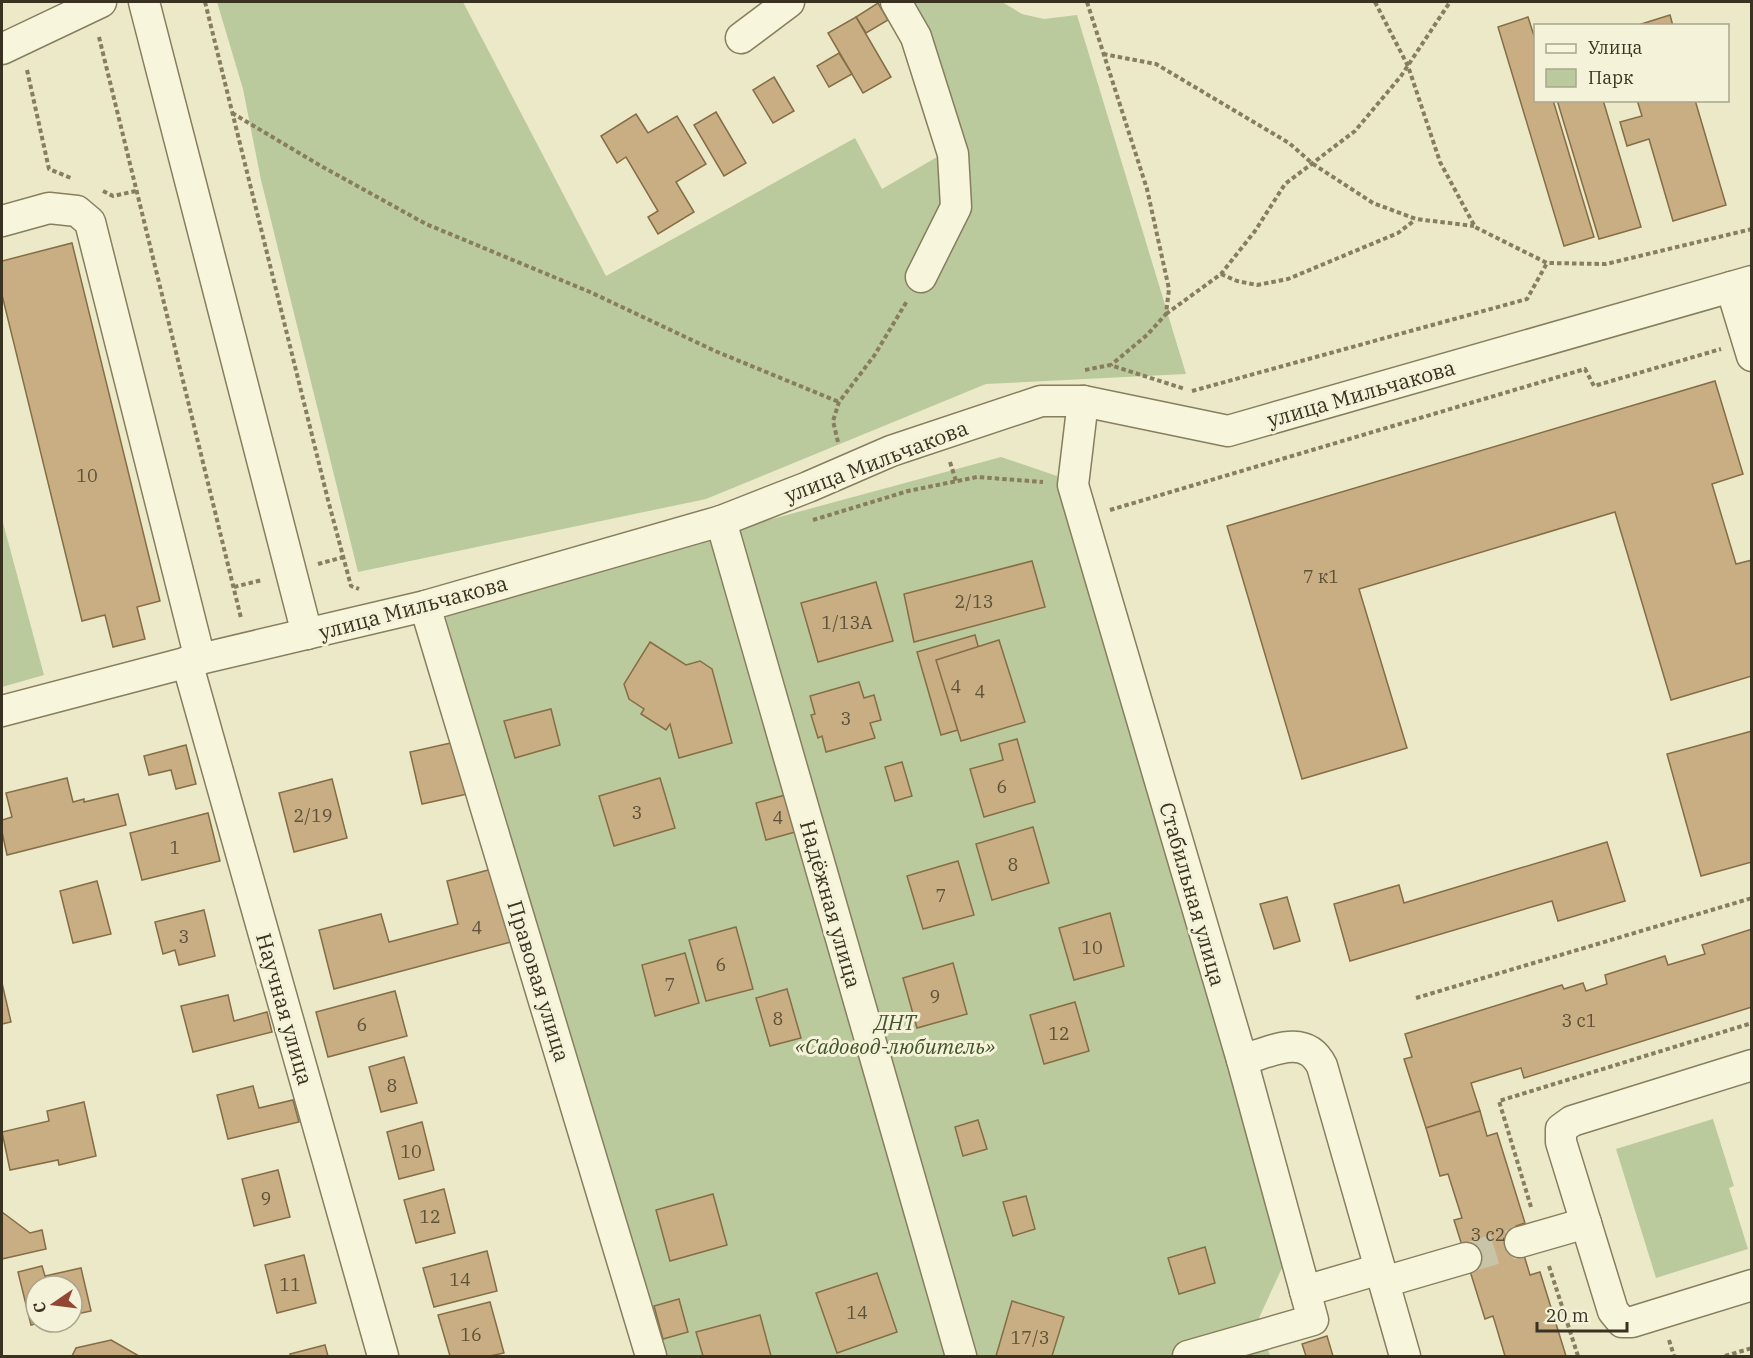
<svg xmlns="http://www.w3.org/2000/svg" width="1753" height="1358" viewBox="0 0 1753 1358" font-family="'IBM Plex Serif',serif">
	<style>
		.green { fill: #bbca9d }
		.building { fill: #c8ae82; stroke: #856d46; stroke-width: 1.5 }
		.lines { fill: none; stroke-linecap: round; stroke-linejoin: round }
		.minor-tunnel { stroke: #c8c4a7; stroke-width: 30; stroke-dasharray: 30 15; stroke-linecap: butt }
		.minor-casing { stroke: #877e5f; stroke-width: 33 }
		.path { stroke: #877e5f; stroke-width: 4; stroke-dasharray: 4.5 3; stroke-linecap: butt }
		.minor { stroke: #f7f5dc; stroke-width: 30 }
		.labels { text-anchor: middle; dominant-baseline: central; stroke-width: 6; stroke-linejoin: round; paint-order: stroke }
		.number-label { font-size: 18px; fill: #5d5139 }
		.street-label { font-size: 21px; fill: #393221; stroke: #f4f2d8 }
		.park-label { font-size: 21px; font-style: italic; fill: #405429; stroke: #f4f2d8 }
	</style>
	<rect width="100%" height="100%" fill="#ece9c9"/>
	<g class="green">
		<polygon points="217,2 463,2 606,276 855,138 882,189 944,153 932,91 882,2 1002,2 1022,14 1044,19 1077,15 1186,374 986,384 706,499 358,572 261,180 243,89"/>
		<polygon points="1001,457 1057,476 1288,1255 1259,1318 1270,1356 661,1356 443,608"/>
		<polygon points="2,519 44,675 2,687"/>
		<polygon points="1713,1119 1734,1186 1729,1188 1748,1249 1656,1278 1616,1149"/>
	</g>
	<g class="building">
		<polygon points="878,3 888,20 866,33 856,17"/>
		<polygon points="1670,15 1673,26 1635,26"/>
		<polygon points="856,17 891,77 863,93 828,33"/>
		<polygon points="1528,17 1536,42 1536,100 1553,100 1594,237 1564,246 1498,27"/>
		<polygon points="839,53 852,74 829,87 817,66"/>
		<polygon points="774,77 794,111 773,123 753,90"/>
		<polygon points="1557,100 1603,100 1641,227 1599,239"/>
		<polygon points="1637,100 1695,100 1726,205 1673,221 1649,139 1627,146 1620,122 1642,116"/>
		<polygon points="716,112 746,163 724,176 694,125"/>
		<polygon points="636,114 648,133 677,116 706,164 676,182 694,212 658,234 648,217 658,211 626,157 617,163 601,136"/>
		<polygon points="72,243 160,601 137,607 145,639 113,647 105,615 82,621 2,295 2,261"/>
		<polygon points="1715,381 1743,474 1712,484 1736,564 1752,560 1752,676 1671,700 1615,512 1359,589 1407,748 1302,779 1227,526"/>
		<polygon points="1032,561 1045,607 914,642 904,594"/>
		<polygon points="876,582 893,641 818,662 801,603"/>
		<polygon points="975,635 983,664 979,665 991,706 981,723 941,735 917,652"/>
		<polygon points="999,640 1025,722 961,741 936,660"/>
		<polygon points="650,642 686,665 700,661 712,669 732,743 679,758 670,724 666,730 641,714 644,709 629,699 624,684"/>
		<polygon points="859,682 864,698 874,695 881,720 870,723 875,738 826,752 822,736 818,738 811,715 815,714 810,696"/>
		<polygon points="551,709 560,745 515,758 504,721"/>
		<polygon points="1752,731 1752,862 1701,876 1667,754"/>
		<polygon points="1017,739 1035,802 984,817 970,769 1003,760 999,744"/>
		<polygon points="460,741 472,793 422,804 410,752"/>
		<polygon points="186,745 196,784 176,789 171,770 149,775 144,756"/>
		<polygon points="902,762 912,796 895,801 885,767"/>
		<polygon points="67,778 73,802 84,799 84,802 118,794 126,825 7,855 2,832 2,820 12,817 6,793"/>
		<polygon points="660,778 675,828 614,846 599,796"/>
		<polygon points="332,779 347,838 294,852 279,793"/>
		<polygon points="789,794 799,831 766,840 756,803"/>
		<polygon points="208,813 220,861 142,880 130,833"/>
		<polygon points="1033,827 1049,883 992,900 976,844"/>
		<polygon points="1607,842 1625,901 1558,921 1552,901 1350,961 1334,904 1399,885 1404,903"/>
		<polygon points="958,861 974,915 923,929 907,876"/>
		<polygon points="492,869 511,942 334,989 319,930 381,914 389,942 458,924 447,881"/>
		<polygon points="97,881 111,934 73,943 60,891"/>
		<polygon points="1287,897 1300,941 1274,949 1260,904"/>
		<polygon points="204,910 215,956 179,965 175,950 163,954 155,922"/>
		<polygon points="1110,913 1124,966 1074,980 1059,928"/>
		<polygon points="736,927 753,989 706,1001 689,940"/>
		<polygon points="1752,929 1752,1007 1524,1078 1521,1068 1471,1083 1480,1111 1426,1128 1404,1059 1412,1057 1405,1034 1562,985 1564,989 1583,983 1586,991 1607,984 1605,975 1665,956 1668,965 1705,954 1702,945"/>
		<polygon points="685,953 699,1003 655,1016 642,965"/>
		<polygon points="953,963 967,1014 917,1028 903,978"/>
		<polygon points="2,983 11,1022 2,1024"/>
		<polygon points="787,989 801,1038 770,1046 756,998"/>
		<polygon points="395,991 407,1036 328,1057 316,1012"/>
		<polygon points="228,995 234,1021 267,1012 272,1032 193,1052 181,1006"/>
		<polygon points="1075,1002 1089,1051 1044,1064 1030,1015"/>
		<polygon points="404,1057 417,1103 381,1112 369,1067"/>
		<polygon points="253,1086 259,1108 293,1100 299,1122 228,1139 217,1095"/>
		<polygon points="84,1102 96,1156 59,1165 58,1160 10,1170 2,1132 49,1121 47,1111"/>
		<polygon points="1480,1111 1487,1136 1497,1133 1525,1223 1516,1226 1520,1242 1530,1275 1540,1272 1566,1356 1505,1356 1493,1316 1485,1319 1454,1220 1462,1218 1448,1174 1440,1176 1426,1128"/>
		<polygon points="978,1120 987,1149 963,1156 955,1127"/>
		<polygon points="422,1122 434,1170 399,1179 387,1132"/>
		<polygon points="278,1170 290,1217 254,1226 242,1179"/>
		<polygon points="444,1189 455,1233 416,1243 404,1200"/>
		<polygon points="713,1194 727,1245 670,1261 656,1210"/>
		<polygon points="1026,1196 1035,1229 1013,1236 1003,1202"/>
		<polygon points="2,1212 30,1233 42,1230 46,1249 2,1259"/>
		<polygon points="1205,1247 1215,1283 1179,1294 1168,1258"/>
		<polygon points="487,1251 497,1291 434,1307 423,1268"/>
		<polygon points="304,1255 316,1303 277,1313 265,1265"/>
		<polygon points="42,1266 45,1276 81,1268 91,1311 72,1315 72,1286 36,1286 36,1322 42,1322 31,1325 18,1272"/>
		<polygon points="877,1273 897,1332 837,1353 816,1293"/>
		<polygon points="679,1299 688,1332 663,1339 654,1306"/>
		<polygon points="1012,1301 1064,1317 1052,1356 996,1356"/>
		<polygon points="490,1302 504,1353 490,1356 450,1356 438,1315"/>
		<polygon points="760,1315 771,1356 703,1356 696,1332"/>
		<polygon points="1327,1336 1333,1356 1306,1356 1302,1344"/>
		<polygon points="111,1340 139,1356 72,1356 76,1348"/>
		<polygon points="325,1345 328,1356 291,1356 290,1354"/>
	</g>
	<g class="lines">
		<polyline class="minor-tunnel" points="1466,1258 1520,1242"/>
		<g class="minor-casing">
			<g id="minor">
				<polyline points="144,2 307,634"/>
				<polyline points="896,2 916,37 953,154 956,207 921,277"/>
				<polyline points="741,38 789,2"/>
				<polyline points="2,49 101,2"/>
				<polyline points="2,221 49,208 77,211 90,222 200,659"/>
				<polyline points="1731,287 1752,356"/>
				<polyline points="1083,401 1073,485 1242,1060 1313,1320 1188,1356"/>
				<polyline points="721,521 961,1356"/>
				<polyline points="425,606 651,1356"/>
				<polyline points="187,662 383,1356"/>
				<polyline points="2,711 200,659 425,606 721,521 808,487 891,451 1041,401 1083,401 1228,431 1752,281"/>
				<path d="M 1242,1060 C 1270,1052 1305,1032 1322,1066 L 1405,1356"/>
				<polyline points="1752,1065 1572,1121 1561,1129 1561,1142 1613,1311 1622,1322 1632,1322 1752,1285"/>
				<polyline points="1520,1242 1586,1223"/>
				<polyline points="1384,1282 1466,1258"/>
				<polyline points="1305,1291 1380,1269"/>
			</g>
		</g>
		<g class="path">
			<polyline points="205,2 328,500 351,586 359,589"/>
			<polyline points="1087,2 1147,189 1169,289 1166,314 1147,335 1111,365"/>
			<polyline points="1375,2 1408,66 1440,162 1475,227 1547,263 1606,264 1752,229"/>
			<polyline points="99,37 241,618"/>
			<polyline points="1103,54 1156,64 1289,143 1313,164 1373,203 1416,219 1474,226"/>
			<polyline points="27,70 49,169 71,178"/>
			<polyline points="232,113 321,166 426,224 590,292 715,351 839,402"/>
			<polyline points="103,191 113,196 136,191"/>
			<polyline points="1221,274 1237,281 1257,285 1288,279 1398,233 1415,220"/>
			<polyline points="1166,314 1221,274 1255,231 1285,184 1355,131 1401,76 1450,2"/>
			<polyline points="1085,370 1110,365 1185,389"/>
			<polyline points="1192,391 1527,299 1547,263"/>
			<polyline points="838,442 833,421 839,402 874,356 907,301"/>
			<polyline points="950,462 956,481"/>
			<polyline points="1110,510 1585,369 1594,386 1721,349"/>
			<polyline points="813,520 908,491 977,477 1043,482"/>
			<polyline points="318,564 344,557"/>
			<polyline points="234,587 262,580"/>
			<polyline points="1416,998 1752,898"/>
			<polyline points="1531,1207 1499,1101 1752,1023"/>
			<polyline points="1549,1266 1578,1356"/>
			<polyline points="1669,1340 1674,1356"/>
			<polyline points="1725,1356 1752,1348"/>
		</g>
		<use href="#minor" class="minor"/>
	</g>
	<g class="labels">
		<g class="number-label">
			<text x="87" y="475">10</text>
			<text x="1321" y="576">7 к1</text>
			<text x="974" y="601">2/13</text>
			<text x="847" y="622">1/13А</text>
			<text x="956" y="686">4</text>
			<text x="980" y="691">4</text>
			<text x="846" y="718">3</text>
			<text x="1002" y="786">6</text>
			<text x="637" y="812">3</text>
			<text x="313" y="815">2/19</text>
			<text x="778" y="817">4</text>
			<text x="175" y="847">1</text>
			<text x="1013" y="864">8</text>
			<text x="941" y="895">7</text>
			<text x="477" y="927">4</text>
			<text x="184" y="936">3</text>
			<text x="1092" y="947">10</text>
			<text x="721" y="964">6</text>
			<text x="670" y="984">7</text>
			<text x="935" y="996">9</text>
			<text x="778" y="1018">8</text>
			<text x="1579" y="1020">3 с1</text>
			<text x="362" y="1024">6</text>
			<text x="1059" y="1033">12</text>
			<text x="392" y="1085">8</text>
			<text x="411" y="1151">10</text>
			<text x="266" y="1198">9</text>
			<text x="430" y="1216">12</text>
			<text x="1488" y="1234">3 с2</text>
			<text x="460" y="1279">14</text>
			<text x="290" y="1284">11</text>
			<text x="857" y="1312">14</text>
			<text x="471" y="1334">16</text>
			<text x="1030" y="1337">17/3</text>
		</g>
		<g class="street-label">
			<text transform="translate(1361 393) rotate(-16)">улица Мильчакова</text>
			<text transform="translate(876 461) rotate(-21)">улица Мильчакова</text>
			<text transform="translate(413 607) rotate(-15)">улица Мильчакова</text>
			<text transform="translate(1193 894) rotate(74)">Стабильная улица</text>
			<text transform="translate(831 904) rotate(74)">Надёжная улица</text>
			<text transform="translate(539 981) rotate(73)">Правовая улица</text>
			<text transform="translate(285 1009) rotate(74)">Научная улица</text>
		</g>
		<g class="park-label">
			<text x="895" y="1022">ДНТ<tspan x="895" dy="24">«Садовод-любитель»</tspan></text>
		</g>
	</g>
	<rect width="1753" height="1358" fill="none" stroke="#393221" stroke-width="6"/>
	<rect x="1534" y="24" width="195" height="78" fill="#f4f2d8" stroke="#a9a58f" stroke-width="1.5"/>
	<rect x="1546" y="44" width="30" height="9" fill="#f7f5dc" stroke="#a9a58f" stroke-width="1.5"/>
	<text x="1588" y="54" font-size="18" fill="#393221">Улица</text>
	<rect x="1546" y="69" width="30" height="18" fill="#bbca9d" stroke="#a9a58f" stroke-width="1.5"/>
	<text x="1588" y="84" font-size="18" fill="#393221">Парк</text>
	<g transform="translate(54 1304) rotate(256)"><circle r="28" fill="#f4f2d8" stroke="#a9a58f" stroke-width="1.5"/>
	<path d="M0-4.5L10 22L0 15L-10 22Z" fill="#934733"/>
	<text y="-9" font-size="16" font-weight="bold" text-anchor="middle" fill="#393221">С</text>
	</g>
	<path d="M1537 1322v9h90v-9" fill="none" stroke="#393221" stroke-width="3"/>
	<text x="1546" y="1322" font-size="18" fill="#393221" stroke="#f4f2d8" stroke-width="4.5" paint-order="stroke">20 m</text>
</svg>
